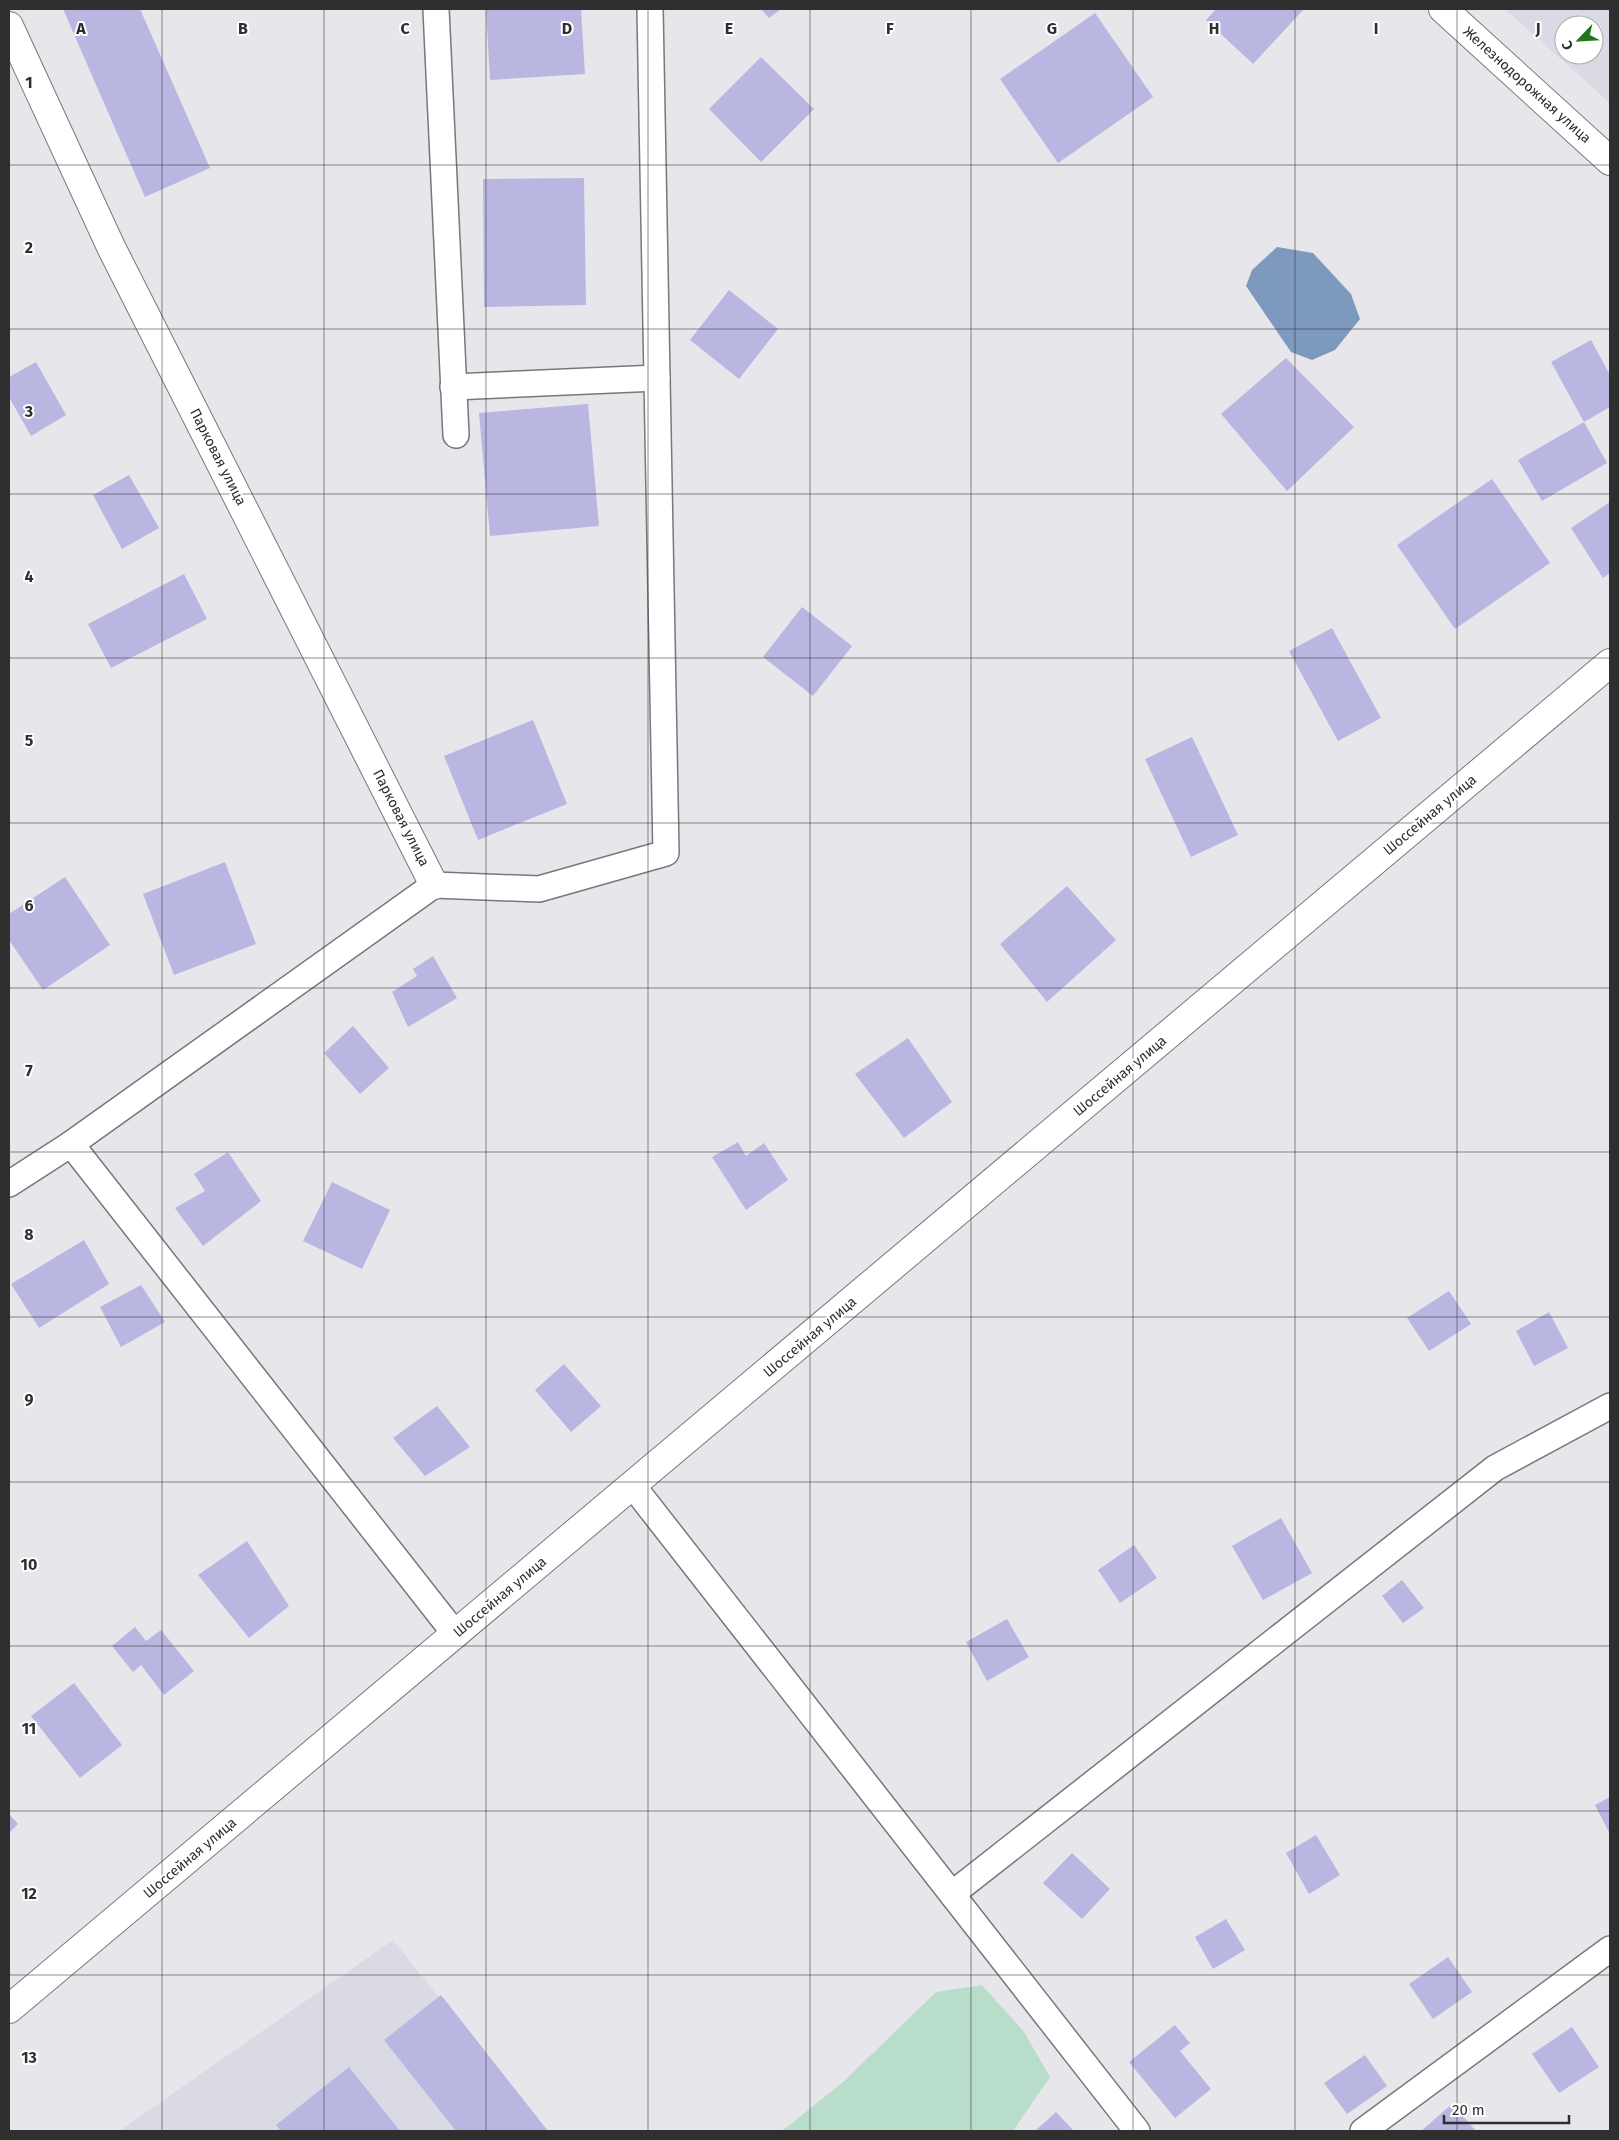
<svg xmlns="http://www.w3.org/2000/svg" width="1619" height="2140" viewBox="0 0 1619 2140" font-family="'Fira Sans',sans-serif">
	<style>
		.built { fill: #dadae5; fill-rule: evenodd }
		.green { fill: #b8decb }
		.water { fill: #7e99be }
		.building { fill: #bab6e2 }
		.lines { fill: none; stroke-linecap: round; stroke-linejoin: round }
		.lane-casing { stroke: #78787b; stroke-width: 28 }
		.street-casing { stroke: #78787b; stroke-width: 30 }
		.secondary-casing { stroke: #78787b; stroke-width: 30 }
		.lane { stroke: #fff; stroke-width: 25 }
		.street { stroke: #fff; stroke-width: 28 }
		.secondary { stroke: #fff; stroke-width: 28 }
		.grid { fill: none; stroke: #2f2f30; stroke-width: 1; stroke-opacity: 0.55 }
		.labels { text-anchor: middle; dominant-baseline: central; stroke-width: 4; stroke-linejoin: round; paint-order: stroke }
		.street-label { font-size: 14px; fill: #2f2f30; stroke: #fff }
		.grid-label { font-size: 16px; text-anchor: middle; font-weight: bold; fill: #2f2f30; stroke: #fff; stroke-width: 4; stroke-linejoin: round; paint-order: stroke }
	</style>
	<rect width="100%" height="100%" fill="#e7e7eb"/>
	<g class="built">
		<path d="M 1505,9 L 1610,9 L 1610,103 ZM 1564,25 L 1594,25 L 1594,55 L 1564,55 Z"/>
		<polygon points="393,1940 546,2131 119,2131"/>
	</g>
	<polygon class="green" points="982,1985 1024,2032 1050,2077 1013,2131 782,2131 843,2082 936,1992"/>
	<polygon class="water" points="1277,247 1313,253 1351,294 1360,319 1335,350 1312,360 1291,352 1246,286 1252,270"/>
	<g class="building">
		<polygon points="63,9 140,9 210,168 145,197"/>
		<polygon points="486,9 581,9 585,74 490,80"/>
		<polygon points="761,9 781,9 769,18"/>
		<polygon points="1216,9 1304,9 1253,64 1206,20"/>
		<polygon points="1095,13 1153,97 1058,163 1000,79"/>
		<polygon points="761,57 814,109 761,162 709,109"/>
		<polygon points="584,178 586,305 484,307 483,179"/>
		<polygon points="729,290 778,329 739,379 690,340"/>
		<polygon points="1591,340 1610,375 1610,407 1584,422 1607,463 1542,501 1518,460 1584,422 1551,362"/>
		<polygon points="1286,358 1354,427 1287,491 1221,414"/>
		<polygon points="36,362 66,415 31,436 9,397 9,377"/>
		<polygon points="588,404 599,526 490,536 479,413"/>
		<polygon points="129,475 159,528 122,549 93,495"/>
		<polygon points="1492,479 1550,563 1455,629 1397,545"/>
		<polygon points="1610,502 1610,573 1603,578 1571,528"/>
		<polygon points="184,574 207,619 111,668 88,624"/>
		<polygon points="802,607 852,646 813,696 763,657"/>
		<polygon points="1332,628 1381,718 1338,741 1289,651"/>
		<polygon points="533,720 567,804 478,840 444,756"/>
		<polygon points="1192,737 1238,835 1191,857 1145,759"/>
		<polygon points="225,862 256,944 174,975 143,894"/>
		<polygon points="65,877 110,945 43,990 9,940 9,914"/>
		<polygon points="1067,886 1116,940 1047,1002 1000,944"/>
		<polygon points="433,956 457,998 408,1027 392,992 417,976 413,969"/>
		<polygon points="353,1026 389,1068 360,1094 324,1053"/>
		<polygon points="908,1038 952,1102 904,1138 855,1074"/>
		<polygon points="738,1142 746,1156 764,1143 788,1180 746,1210 712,1157"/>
		<polygon points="228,1152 261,1201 203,1246 175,1208 205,1191 194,1174"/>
		<polygon points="332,1182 390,1210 362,1269 303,1241"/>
		<polygon points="84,1240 109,1284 39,1328 11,1284"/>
		<polygon points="141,1285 165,1322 121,1347 100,1307"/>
		<polygon points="1449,1291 1471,1324 1429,1351 1407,1318"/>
		<polygon points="1549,1312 1568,1348 1534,1366 1516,1331"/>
		<polygon points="564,1364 601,1406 571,1432 535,1390"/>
		<polygon points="437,1406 470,1447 425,1476 393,1438"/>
		<polygon points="1281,1518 1312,1573 1263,1600 1232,1546"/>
		<polygon points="247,1541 289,1606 249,1638 198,1575"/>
		<polygon points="1134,1545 1157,1578 1120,1603 1098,1570"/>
		<polygon points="1402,1580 1424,1608 1403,1623 1382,1596"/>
		<polygon points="1007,1619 1029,1657 987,1681 966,1642"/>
		<polygon points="135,1627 146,1641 161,1630 194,1671 164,1695 141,1665 133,1672 112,1646"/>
		<polygon points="74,1683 122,1745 80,1778 31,1716"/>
		<polygon points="1610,1797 1610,1834 1595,1805"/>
		<polygon points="9,1814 18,1824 9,1833"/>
		<polygon points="1316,1835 1340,1875 1309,1894 1286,1853"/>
		<polygon points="1072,1853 1110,1889 1082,1919 1043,1883"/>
		<polygon points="1226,1919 1245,1950 1213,1969 1195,1937"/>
		<polygon points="1448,1957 1472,1992 1433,2019 1409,1984"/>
		<polygon points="441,1995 548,2131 456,2131 384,2040"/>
		<polygon points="1175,2025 1190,2043 1180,2051 1211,2089 1175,2118 1129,2062"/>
		<polygon points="1572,2027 1599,2067 1559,2093 1532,2054"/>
		<polygon points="1365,2055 1387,2086 1347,2114 1324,2083"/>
		<polygon points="349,2067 400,2131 281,2131 276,2125"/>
		<polygon points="1452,2104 1476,2131 1421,2131"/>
		<polygon points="1056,2112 1074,2131 1035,2131"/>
	</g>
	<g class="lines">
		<g class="lane-casing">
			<g id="lane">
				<polyline points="436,9 456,435"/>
				<polyline points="453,387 657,378"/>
				<polyline points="71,1144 434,885 539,889 666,853 650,9"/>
				<polyline points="9,1184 71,1144 456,1635"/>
				<polyline points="633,1486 1137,2131"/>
				<polyline points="952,1894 1495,1468 1610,1406"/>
				<polyline points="1363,2131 1610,1949"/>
			</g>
		</g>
		<g class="street-casing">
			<polyline id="street" points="9,26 111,247 434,885"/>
		</g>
		<g class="secondary-casing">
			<g id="secondary">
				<polyline points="1443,9 1610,161"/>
				<polyline points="9,2009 1610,663"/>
			</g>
		</g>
		<use href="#lane" class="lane"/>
		<use href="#street" class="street"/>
		<use href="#secondary" class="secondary"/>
	</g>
	<path class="grid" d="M 162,9 L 162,2131M 324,9 L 324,2131M 486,9 L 486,2131M 648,9 L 648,2131M 810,9 L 810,2131M 971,9 L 971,2131M 1133,9 L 1133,2131M 1295,9 L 1295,2131M 1457,9 L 1457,2131M 9,165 L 1610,165M 9,329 L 1610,329M 9,494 L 1610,494M 9,658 L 1610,658M 9,823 L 1610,823M 9,988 L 1610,988M 9,1152 L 1610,1152M 9,1317 L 1610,1317M 9,1482 L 1610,1482M 9,1646 L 1610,1646M 9,1811 L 1610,1811M 9,1975 L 1610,1975"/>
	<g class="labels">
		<g class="street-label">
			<text transform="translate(1527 85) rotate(42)">Железнодорожная улица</text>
			<text transform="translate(218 457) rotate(63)">Парковая улица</text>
			<text transform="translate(1430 815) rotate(-40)">Шоссейная улица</text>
			<text transform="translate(401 818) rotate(63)">Парковая улица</text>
			<text transform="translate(1120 1076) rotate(-40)">Шоссейная улица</text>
			<text transform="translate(810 1337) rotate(-40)">Шоссейная улица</text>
			<text transform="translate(500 1597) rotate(-40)">Шоссейная улица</text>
			<text transform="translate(190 1858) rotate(-40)">Шоссейная улица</text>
		</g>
	</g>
	<g class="grid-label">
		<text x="81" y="34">A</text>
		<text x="243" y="34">B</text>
		<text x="405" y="34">C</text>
		<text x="567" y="34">D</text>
		<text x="729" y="34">E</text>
		<text x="890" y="34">F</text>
		<text x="1052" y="34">G</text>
		<text x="1214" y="34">H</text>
		<text x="1376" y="34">I</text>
		<text x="1538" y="34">J</text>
		<text x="29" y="88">1</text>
		<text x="29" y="253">2</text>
		<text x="29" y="417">3</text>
		<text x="29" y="582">4</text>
		<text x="29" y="746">5</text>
		<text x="29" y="911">6</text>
		<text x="29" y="1076">7</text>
		<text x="29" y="1240">8</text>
		<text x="29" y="1405">9</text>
		<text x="29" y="1570">10</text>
		<text x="29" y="1734">11</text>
		<text x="29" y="1899">12</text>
		<text x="29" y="2063">13</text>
	</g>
	<rect width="1619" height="2140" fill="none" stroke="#2f2f30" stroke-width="20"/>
	<g transform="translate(1579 40) rotate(245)"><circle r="24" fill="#ffffff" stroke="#acacac"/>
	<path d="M0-4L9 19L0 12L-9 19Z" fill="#227621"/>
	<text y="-8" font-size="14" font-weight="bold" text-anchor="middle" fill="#2f2f30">С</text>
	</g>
	<path d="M1444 2115v8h125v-8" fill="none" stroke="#2f2f30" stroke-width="2.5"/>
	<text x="1452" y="2115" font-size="15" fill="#2f2f30" stroke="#ffffff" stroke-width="4" paint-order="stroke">20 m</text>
</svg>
